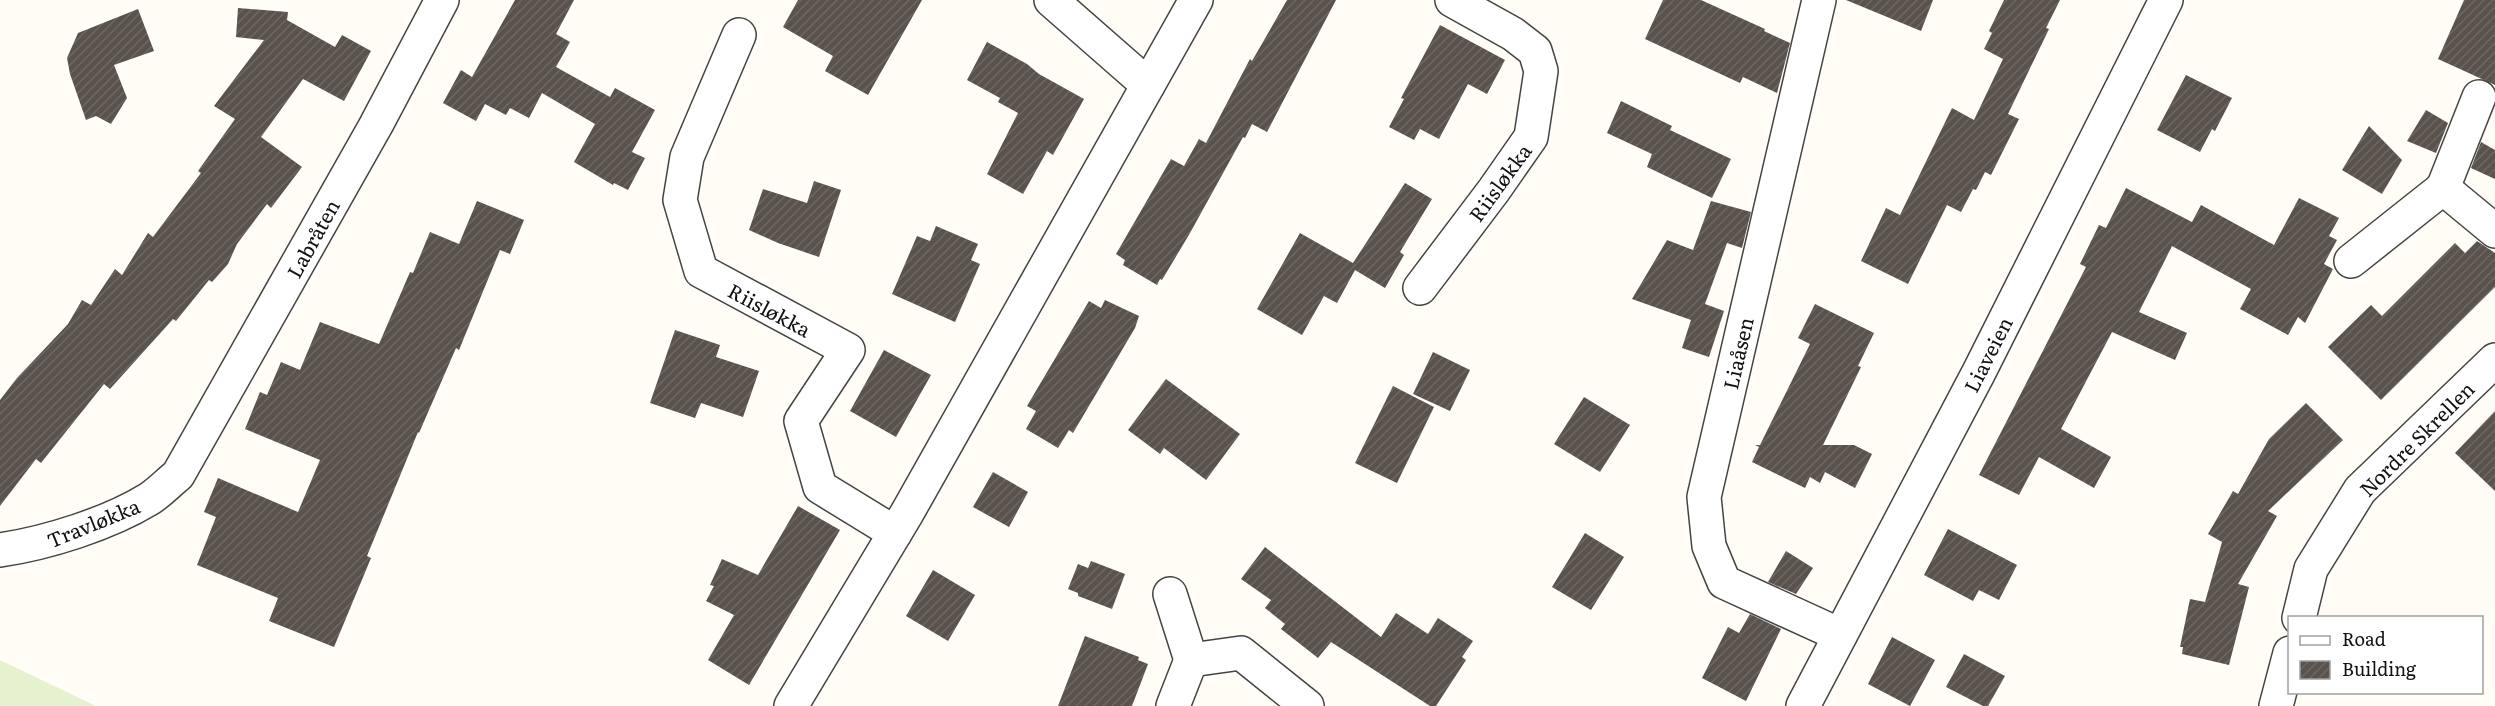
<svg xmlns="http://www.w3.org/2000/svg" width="2495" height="706" viewBox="0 0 2495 706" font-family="Literata,serif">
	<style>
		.pitch { fill: #e6f2cf }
		.building { fill: url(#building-hatch) }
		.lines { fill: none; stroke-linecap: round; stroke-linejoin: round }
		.street-casing { stroke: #444; stroke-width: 36 }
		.street { stroke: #fff; stroke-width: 33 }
		.labels { text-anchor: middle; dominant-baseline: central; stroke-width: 6; stroke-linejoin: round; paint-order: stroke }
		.street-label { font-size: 20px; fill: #111; stroke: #fff }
	</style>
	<defs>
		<pattern id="building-hatch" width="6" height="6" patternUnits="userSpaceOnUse" patternTransform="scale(1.5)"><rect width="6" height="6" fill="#5a524d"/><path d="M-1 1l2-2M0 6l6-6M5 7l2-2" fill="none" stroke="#6d6662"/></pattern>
	</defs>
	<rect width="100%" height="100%" fill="#fffdf5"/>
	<polygon class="pitch" points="0,660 96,706 0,706"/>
	<g class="building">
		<polygon points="515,0 574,0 556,34 570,42 556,67 610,97 615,88 655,110 632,152 645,158 628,190 614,183 613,185 574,162 595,124 542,93 529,118 510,108 506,115 485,104 476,121 443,103 461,70 472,77"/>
		<polygon points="798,0 922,0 868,95 825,71 833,56 783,27"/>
		<polygon points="1287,0 1336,0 1267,132 1252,124 1245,138 1243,137 1190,233 1162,280 1160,279 1157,285 1123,265 1125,260 1116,254 1171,159 1184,166 1199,139 1206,143 1250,59 1252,61"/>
		<polygon points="1663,0 1701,0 1765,29 1764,31 1790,43 1777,93 1743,77 1740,83 1645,39"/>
		<polygon points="1846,0 1933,0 1921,31"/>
		<polygon points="2004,0 2060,0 2046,28 2049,29 2008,114 2019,119 1991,175 1985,172 1976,190 1973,189 1961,212 1947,205 1908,284 1861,261 1886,208 1900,215 1952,108 1974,120 2003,59 1984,49 1992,33 1989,31"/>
		<polygon points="2464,0 2495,0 2495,85 2438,59"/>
		<polygon points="238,8 288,12 287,20 335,47 342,35 371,51 344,101 303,79 261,137 302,167 271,208 267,204 237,244 228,264 212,282 209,280 176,321 173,319 110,389 104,384 41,463 36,459 0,506 0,400 17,378 68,324 82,300 91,305 115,269 122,275 148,233 153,237 201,173 198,171 235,119 214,106 264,40 236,37"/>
		<polygon points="138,9 154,51 114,65 127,98 111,124 96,116 86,120 70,74 67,58 78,33"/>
		<polygon points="1440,25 1505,60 1487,94 1468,84 1439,139 1420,129 1414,140 1389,127 1404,99 1401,98"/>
		<polygon points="987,42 1027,64 1039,74 1084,99 1053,155 1047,151 1023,194 987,174 1018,113 998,102 1000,98 967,80"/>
		<polygon points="2186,75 2232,98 2215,131 2212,129 2200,152 2157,130"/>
		<polygon points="1621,101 1672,126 1670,130 1731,159 1712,198 1647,167 1652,154 1607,133"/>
		<polygon points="2426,110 2448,123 2436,153 2407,141"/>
		<polygon points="2369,126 2402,160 2382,194 2342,170"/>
		<polygon points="2481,142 2495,150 2495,179 2471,168"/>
		<polygon points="814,181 841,190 819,257 778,243 749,230 763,189 807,203"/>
		<polygon points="1405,183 1432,199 1400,252 1404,255 1385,288 1355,270 1337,303 1324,296 1302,335 1257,309 1300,233 1353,263"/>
		<polygon points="2126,188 2192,222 2201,205 2274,245 2299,198 2339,218 2329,236 2337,240 2324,264 2333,269 2305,323 2298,317 2288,335 2240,309 2251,289 2172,246 2139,312 2187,333 2175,360 2112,332 2061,429 2111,457 2094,488 2039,457 2019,495 1979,475 2086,267 2080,264 2099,225 2106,228"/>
		<polygon points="477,201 524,220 510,254 500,250 459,350 456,348 419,433 418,432 367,556 371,558 334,647 269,621 278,598 197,565 216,517 204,512 218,478 298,512 320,460 245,429 260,392 267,395 281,362 300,370 320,322 379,344 410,272 413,273 430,232 459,244"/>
		<polygon points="1711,201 1751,212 1742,248 1727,243 1705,304 1724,311 1709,357 1682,348 1691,320 1632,299 1667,240 1693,250"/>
		<polygon points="936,226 978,244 971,260 980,264 955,322 892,294 917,236 930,241"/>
		<polygon points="2477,241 2495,253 2495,287 2381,400 2328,347 2371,305 2382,316 2455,243 2465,253"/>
		<polygon points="1105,300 1139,316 1135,328 1073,433 1069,430 1058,448 1026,429 1036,411 1027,406 1089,301 1101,308"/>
		<polygon points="1815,304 1874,333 1858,366 1861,367 1823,445 1854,445 1872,454 1855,488 1825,472 1820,483 1810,477 1805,488 1752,462 1759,447 1755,445 1760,445 1810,344 1798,338"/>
		<polygon points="675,330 720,345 716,357 759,371 743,417 701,403 695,418 650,403"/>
		<polygon points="884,350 931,375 896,437 850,411"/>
		<polygon points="1433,352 1470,370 1450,411 1413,394"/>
		<polygon points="1166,379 1240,434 1206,480 1164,448 1160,454 1128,430"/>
		<polygon points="1393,386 1434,407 1397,483 1355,463"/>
		<polygon points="1584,397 1630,425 1600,472 1554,444"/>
		<polygon points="2306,403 2343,440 2268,511 2277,516 2238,584 2249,587 2229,665 2182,654 2183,647 2180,647 2190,599 2205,602 2222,542 2208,534 2233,491 2238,494 2269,439"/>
		<polygon points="2495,411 2495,491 2455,453"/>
		<polygon points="993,472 1028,492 1009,527 973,507"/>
		<polygon points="798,506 840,530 749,685 708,660 734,615 706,601 714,586 710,585 722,559 758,575"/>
		<polygon points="1948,529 2017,565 1999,600 1979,590 1973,601 1924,575"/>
		<polygon points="1585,533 1624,557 1591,610 1552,587"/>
		<polygon points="1265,547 1381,637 1396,613 1428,634 1438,618 1473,641 1462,657 1466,660 1436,706 1430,706 1331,642 1318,658 1281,629 1285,624 1265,608 1271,600 1241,579"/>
		<polygon points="1786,551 1813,568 1796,594 1768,582"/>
		<polygon points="1091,561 1125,574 1112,609 1078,596 1078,593 1068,589 1078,564 1088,568"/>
		<polygon points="933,570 975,595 948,641 906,616"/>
		<polygon points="1750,614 1781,629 1746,701 1702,678 1728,627 1739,633"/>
		<polygon points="1085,636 1139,657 1138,660 1148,664 1132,706 1058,706"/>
		<polygon points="1892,637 1935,660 1910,706 1868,684"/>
		<polygon points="1964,654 2005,676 1988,706 1983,706 1946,687"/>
	</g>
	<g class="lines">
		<g class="street-casing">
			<g id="street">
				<polyline points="1051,0 1148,85"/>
				<polyline points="1819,0 1704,497 1709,546 1724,582 1840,635"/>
				<polyline points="739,35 687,157 680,200 701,271 848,350 801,421 820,487 895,533"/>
				<polyline points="2443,188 2479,97"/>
				<polyline points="2351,261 2443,188 2495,231"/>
				<polyline points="1420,288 1494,190 1531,137 1541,71 1535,51 1513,34 1452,0"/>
				<path d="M 0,550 C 47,543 108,524 149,499 C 160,492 169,482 178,475 L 376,125 L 442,0"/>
				<polyline points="1170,594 1191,660"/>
				<polyline points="2299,618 2311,569 2360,490 2495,360"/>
				<polyline points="791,706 907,513 1196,0"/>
				<polyline points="1173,706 1191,660 1241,653 1307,706"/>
				<polyline points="1803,706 1979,372 2166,0"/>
				<polyline points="2276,706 2290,653"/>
			</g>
		</g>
		<use href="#street" class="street"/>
	</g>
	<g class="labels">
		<g class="street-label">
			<text transform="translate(1499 182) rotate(-54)">Riisløkka</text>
			<text transform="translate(312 238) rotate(-61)">Labråten</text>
			<text transform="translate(770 309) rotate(28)">Riisløkka</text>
			<text transform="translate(1737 353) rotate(-77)">Liaåsen</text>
			<text transform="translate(1987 354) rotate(-63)">Liaveien</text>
			<text transform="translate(2416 438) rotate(-45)">Nordre Skrellen</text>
			<text transform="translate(93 522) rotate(-22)">Travløkka</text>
		</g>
	</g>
	<rect x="2288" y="616" width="195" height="78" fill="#ffffff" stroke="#a0a0a0" stroke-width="1.5"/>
	<rect x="2300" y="636" width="30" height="9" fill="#ffffff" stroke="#a0a0a0" stroke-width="1.5"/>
	<text x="2342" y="646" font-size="18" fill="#111111">Road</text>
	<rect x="2300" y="661" width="30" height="18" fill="url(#building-hatch)" stroke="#a0a0a0" stroke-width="1.5"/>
	<text x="2342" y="676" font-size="18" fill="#111111">Building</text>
</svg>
